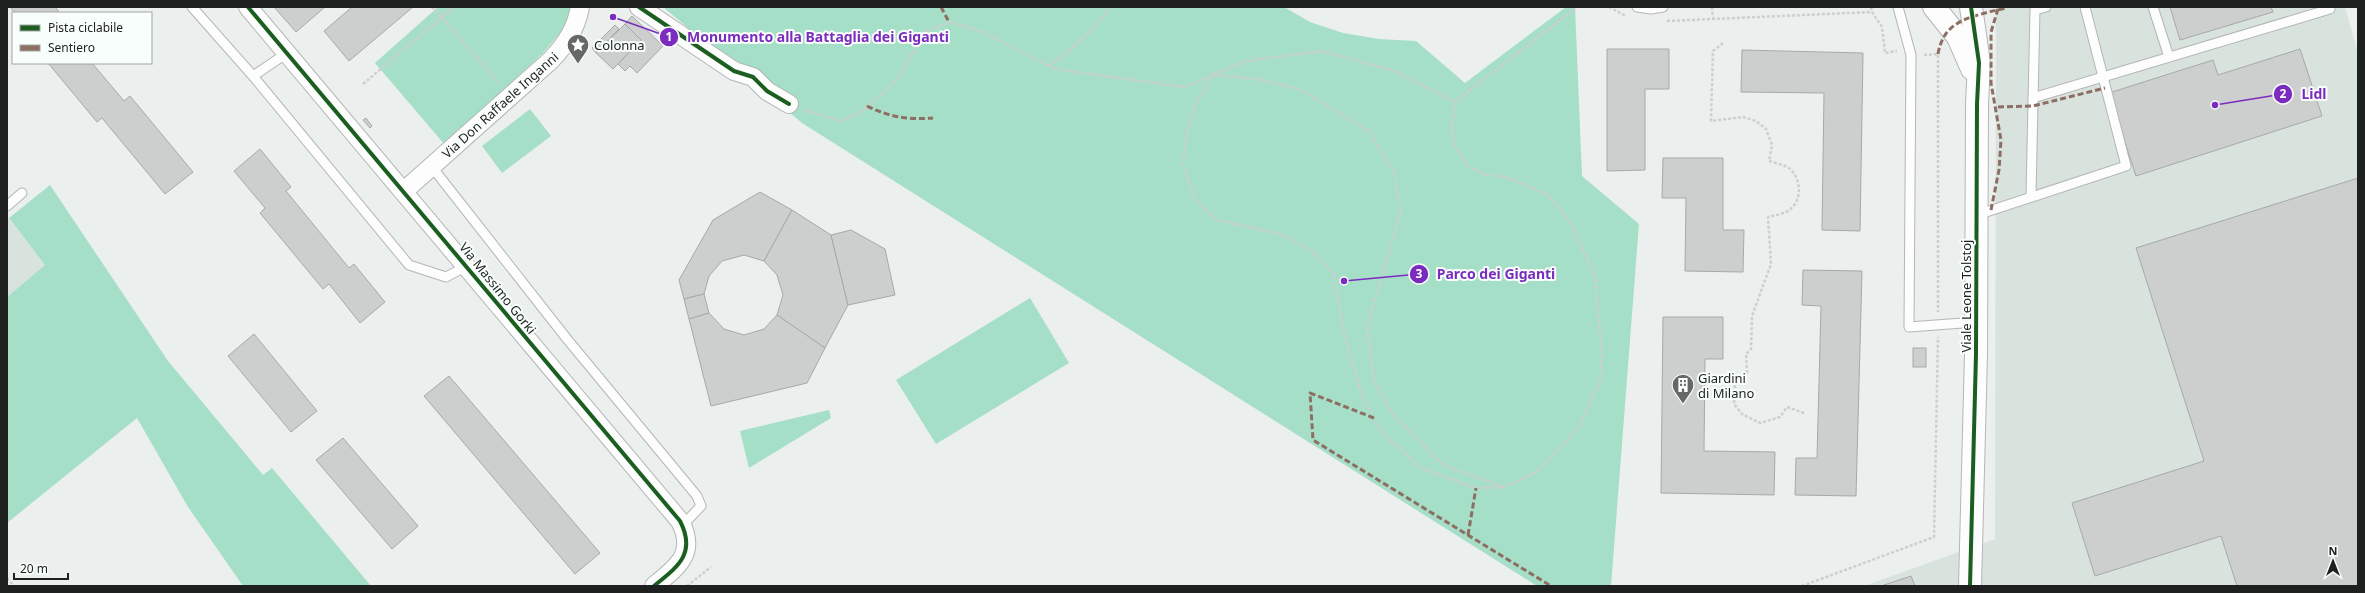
<svg xmlns="http://www.w3.org/2000/svg" width="2365" height="593" viewBox="0 0 2365 593" font-family="'Noto Sans',sans-serif">
	<style>
		.built { fill: #d9e3de }
		.green { fill: #a6dfc8 }
		.building { fill: #cccfcd; stroke: #a6a9a8 }
		.lines { fill: none; stroke-linecap: round; stroke-linejoin: round }
		.lane-casing { stroke: #b4b6b5; stroke-width: 11 }
		.street-casing { stroke: #b4b6b5; stroke-width: 20 }
		.secondary-casing { stroke: #b4b6b5; stroke-width: 24 }
		.path { stroke: #cecece; stroke-width: 2.5; stroke-dasharray: 3 2; stroke-linecap: butt }
		.lane { stroke: #fcfdfc; stroke-width: 9 }
		.street { stroke: #fcfdfc; stroke-width: 18 }
		.secondary { stroke: #fcfdfc; stroke-width: 22 }
		.quiet { stroke: #8d6e63; stroke-width: 3; stroke-dasharray: 6 3; stroke-linecap: butt }
		.cycleway-casing { stroke: #f8fefb; stroke-width: 6 }
		.cycleway { stroke: #1b5e20; stroke-width: 4 }
		.labels { text-anchor: middle; dominant-baseline: central; stroke-width: 4; stroke-linejoin: round; paint-order: stroke }
		.poi-label { font-size: 13px; fill: #1e201f; stroke: #f8fefb; text-anchor: start }
		.street-label { font-size: 13px; fill: #1e201f; stroke: #f8fefb }
		.leader { fill: none; stroke: #7b2cbf; stroke-width: 1.5 }
		.callout-dot { fill: #7b2cbf; stroke: #f8fefb; stroke-width: 1.5 }
		.mark-label { font-size: 12px; text-anchor: middle; font-weight: bold; fill: #fff }
		.callout-label { font-size: 14px; text-anchor: middle; font-weight: bold; fill: #7b2cbf; stroke: #f8fefb; stroke-width: 4; stroke-linejoin: round; paint-order: stroke }
	</style>
	<rect width="100%" height="100%" fill="#ebefed"/>
	<g class="built">
		<polygon points="1996,7 2345,7 2358,53 2358,586 1864,586 1995,539"/>
		<polygon points="7,216 45,265 7,297"/>
	</g>
	<g class="green">
		<polygon points="438,7 574,7 570,21 544,52 445,145 375,63"/>
		<polygon points="663,7 1284,7 1310,22 1343,33 1379,39 1416,41 1465,83 1566,7 1575,7 1582,176 1639,224 1611,586 1537,586 802,123"/>
		<polygon points="530,109 551,136 502,173 482,146"/>
		<polygon points="50,185 168,361 263,475 272,468 371,586 243,586 188,507 137,418 7,523 7,297 45,265 9,218"/>
		<polygon points="1030,298 1069,363 936,444 896,380"/>
		<polygon points="829,410 831,418 749,468 740,431"/>
	</g>
	<g class="building">
		<polygon points="10,7 55,7 60,13 15,13"/>
		<polygon points="274,7 325,7 296,32"/>
		<polygon points="352,7 413,7 349,61 324,31"/>
		<polygon points="2170,7 2271,7 2273,12 2180,40"/>
		<polygon points="632,16 663,46 637,73 630,66 625,71 618,64 641,40 625,24"/>
		<polygon points="625,24 641,40 613,69 596,53"/>
		<polygon points="615,25 619,29 596,53 592,48"/>
		<polygon points="1607,49 1669,49 1669,89 1645,89 1645,170 1607,171"/>
		<polygon points="2300,49 2322,116 2136,176 2109,93 2213,60 2218,75"/>
		<polygon points="1742,50 1863,53 1860,231 1822,230 1824,93 1741,92"/>
		<polygon points="48,63 92,63 124,101 130,96 193,172 165,194 102,118 97,122"/>
		<polygon points="366,118 372,126 370,128 363,120"/>
		<polygon points="260,149 291,187 286,191 349,268 354,264 385,302 360,323 329,284 323,289 260,213 265,208 234,171"/>
		<polygon points="1663,158 1723,158 1723,230 1744,230 1743,272 1685,271 1686,198 1662,198"/>
		<polygon points="2358,178 2358,586 2237,586 2221,536 2095,576 2072,503 2204,461 2136,248"/>
		<polygon points="760,192 792,210 764,261 744,255 722,261 709,276 704,294 684,299 679,280 713,220"/>
		<polygon points="792,210 831,235 848,305 825,348 777,315 783,295 777,275 764,261"/>
		<polygon points="851,230 885,249 895,295 848,305 831,235"/>
		<polygon points="1803,270 1862,271 1856,496 1795,495 1796,458 1817,458 1821,306 1802,305"/>
		<polygon points="704,294 709,313 689,319 684,299"/>
		<polygon points="709,313 724,329 744,335 764,329 777,315 825,348 807,383 711,406 689,319"/>
		<polygon points="1663,317 1723,317 1723,359 1705,359 1704,451 1775,452 1774,495 1661,493"/>
		<polygon points="254,334 317,411 291,432 228,356"/>
		<rect x="1913" y="348" width="13" height="19"/>
		<polygon points="449,376 600,553 575,574 424,396"/>
		<polygon points="343,438 418,526 392,549 316,460"/>
		<polygon points="1911,576 1915,586 1881,586"/>
	</g>
	<g class="lines">
		<g class="lane-casing">
			<g id="lane">
				<polyline points="192,7 253,76"/>
				<polyline points="1637,7 1651,9 1663,7"/>
				<polyline points="1898,7 1911,55 1909,327 1976,322"/>
				<polyline points="2153,7 2169,57"/>
				<polyline points="287,53 253,76 409,265 446,277 467,266"/>
				<polyline points="2033,98 2330,9 2329,7"/>
				<polyline points="432,167 567,339 697,496 701,506 682,526"/>
				<polyline points="2031,195 2035,10 2046,7"/>
				<polyline points="7,206 22,193"/>
				<polyline points="1977,215 2126,166 2085,7"/>
			</g>
		</g>
		<g class="street-casing">
			<g id="street">
				<path d="M 248,7 L 680,521 C 697,554 677,567 654,586"/>
				<polyline points="639,7 734,71 753,77 767,91 789,104"/>
				<path d="M 404,191 L 551,60 C 566,44 576,29 580,7"/>
			</g>
		</g>
		<g class="secondary-casing">
			<g id="secondary">
				<polyline points="1934,7 1958,37 1972,69"/>
				<polyline points="1970,586 1976,354 1977,104 1979,63 1971,7"/>
			</g>
		</g>
		<g class="path">
			<polyline points="432,7 499,83"/>
			<polyline points="1609,7 1626,16"/>
			<polyline points="1712,7 1713,18"/>
			<polyline points="1871,7 1872,12 1882,27 1885,53 1897,51"/>
			<polyline points="1667,21 1872,12"/>
			<path d="M 1723,43 L 1713,51 L 1711,121 L 1743,117 L 1756,121 L 1766,129 L 1772,145 L 1769,161 C 1775,163 1785,165 1790,169 C 1802,180 1803,203 1786,212 C 1781,214 1774,216 1768,217 L 1771,264 L 1752,316 L 1751,349 L 1746,354 L 1747,372 L 1735,384 L 1734,404 L 1742,414 L 1760,423 L 1780,417 L 1787,407 L 1804,413"/>
			<polyline points="1924,55 1938,54 1938,312"/>
			<path d="M 1049,66 C 1075,48 1091,31 1111,7"/>
			<polyline points="363,84 454,7"/>
			<polyline points="804,110 840,121 859,114 896,81 925,32 949,22 981,31 1055,69 1184,87 1246,61 1322,51 1395,71 1455,102"/>
			<polyline points="1504,487 1443,465 1393,414 1374,381 1367,327 1401,211 1394,173 1369,131 1299,89 1259,79 1213,75 1195,105 1187,130 1183,164 1194,198 1216,220 1280,234 1312,251 1334,274 1343,329 1362,396 1381,431 1421,468 1476,488 1504,487 1537,472 1578,428 1601,379 1601,342 1595,277 1573,228 1565,215 1548,195 1526,185 1505,177 1484,174 1468,166 1454,145 1452,124 1455,102 1577,7"/>
			<polyline points="7,578 14,586"/>
			<polyline points="687,586 711,567"/>
			<polyline points="1802,586 1934,537 1938,337"/>
		</g>
		<use href="#lane" class="lane"/>
		<use href="#street" class="street"/>
		<use href="#secondary" class="secondary"/>
		<g class="quiet">
			<polyline points="941,7 949,22"/>
			<path d="M 1938,54 C 1943,25 1962,19 1989,12 C 1995,10 2002,10 2007,7"/>
			<path d="M 867,106 C 889,117 909,120 933,118"/>
			<polyline points="1998,107 2033,106 2105,88"/>
			<polyline points="1991,210 1999,170 2001,140 1991,83 1991,32 1998,9"/>
			<polyline points="1374,418 1310,393 1313,440 1551,586"/>
			<polyline points="1468,535 1476,488"/>
		</g>
		<g class="cycleway-casing">
			<g id="cycleway">
				<path d="M 248,7 L 680,521 C 697,554 677,567 654,586"/>
				<polyline points="639,7 734,71 753,77 767,91 789,104"/>
				<polyline points="1970,586 1976,354 1977,104 1979,63 1971,7"/>
			</g>
		</g>
		<use href="#cycleway" class="cycleway"/>
	</g>
	<defs>
		<g id="sight-pin" transform="scale(1.15)"><path d="M0 17L-7.5 6A9.5 9.5 0 1 1 7.5 6Z" fill="#666867" stroke="#f8fefb"/><path d="M0-6L1.8-2.2L6-1.7L2.9 1.2L3.7 5.4L0 3.3L-3.7 5.4L-2.9 1.2L-6-1.7L-1.8-2.2Z" fill="#fff"/></g>
		<g id="building-pin" transform="scale(1.15)"><path d="M0 17L-7.5 6A9.5 9.5 0 1 1 7.5 6Z" fill="#666867" stroke="#f8fefb"/><path d="M-4-6H4V6H1V3H-1V6H-4ZM-2.5-4.3h1.7v1.8h-1.7ZM.8-4.3h1.7v1.8H.8ZM-2.5-1h1.7V.8h-1.7ZM.8-1h1.7V.8H.8Z" fill="#fff"/></g>
	</defs>
	<g fill-rule="evenodd">
		<use href="#sight-pin" x="578" y="45"/>
		<use href="#building-pin" x="1683" y="385"/>
	</g>
	<g class="labels">
		<g class="poi-label">
			<text x="594" y="45">Colonna</text>
			<text x="1698" y="378">Giardini<tspan x="1698" dy="15">di Milano</tspan></text>
		</g>
		<g class="street-label">
			<text transform="translate(500 105) rotate(-42)">Via Don Raffaele Inganni</text>
			<text transform="translate(498 288) rotate(51)">Via Massimo Gorki</text>
			<text transform="translate(1966 296) rotate(-90)">Viale Leone Tolstoj</text>
		</g>
	</g>
	<path class="leader" d="M613 17L669 37M2215 105L2283 94M1344 281L1419 274"/>
	<g class="callout-dot">
		<circle cx="613" cy="17" r="4"/>
		<circle cx="2215" cy="105" r="4"/>
		<circle cx="1344" cy="281" r="4"/>
		<circle cx="669" cy="37" r="10"/>
		<circle cx="2283" cy="94" r="10"/>
		<circle cx="1419" cy="274" r="10"/>
	</g>
	<g class="mark-label">
		<text x="669" y="41">1</text>
		<text x="2283" y="98">2</text>
		<text x="1419" y="278">3</text>
	</g>
	<g class="callout-label">
		<text x="818" y="42">Monumento alla Battaglia dei Giganti</text>
		<text x="2314" y="99">Lidl</text>
		<text x="1496" y="279">Parco dei Giganti</text>
	</g>
	<rect width="2365" height="593" fill="none" stroke="#1e201f" stroke-width="16"/>
	<rect x="12" y="12" width="140" height="52" fill="#f8fefb" stroke="#a1a5a3"/>
	<rect x="20" y="25" width="20" height="6" fill="#1b5e20" stroke="#a1a5a3"/>
	<text x="48" y="32" font-size="12" fill="#1e201f">Pista ciclabile</text>
	<rect x="20" y="45" width="20" height="6" fill="#8d6e63" stroke="#a1a5a3"/>
	<text x="48" y="52" font-size="12" fill="#1e201f">Sentiero</text>
	<g transform="translate(2333 561)" stroke="#f8fefb" stroke-width="3" paint-order="stroke">
	<path d="M0-3L7 15L0 10L-7 15Z" fill="#1e201f"/>
	<text y="-6" font-size="11" font-weight="bold" text-anchor="middle" fill="#1e201f">N</text>
	</g>
	<path d="M14 573v6h54v-6" fill="none" stroke="#1e201f" stroke-width="2"/>
	<text x="20" y="573" font-size="12" fill="#1e201f" stroke="#f8fefb" stroke-width="3" paint-order="stroke">20 m</text>
</svg>
